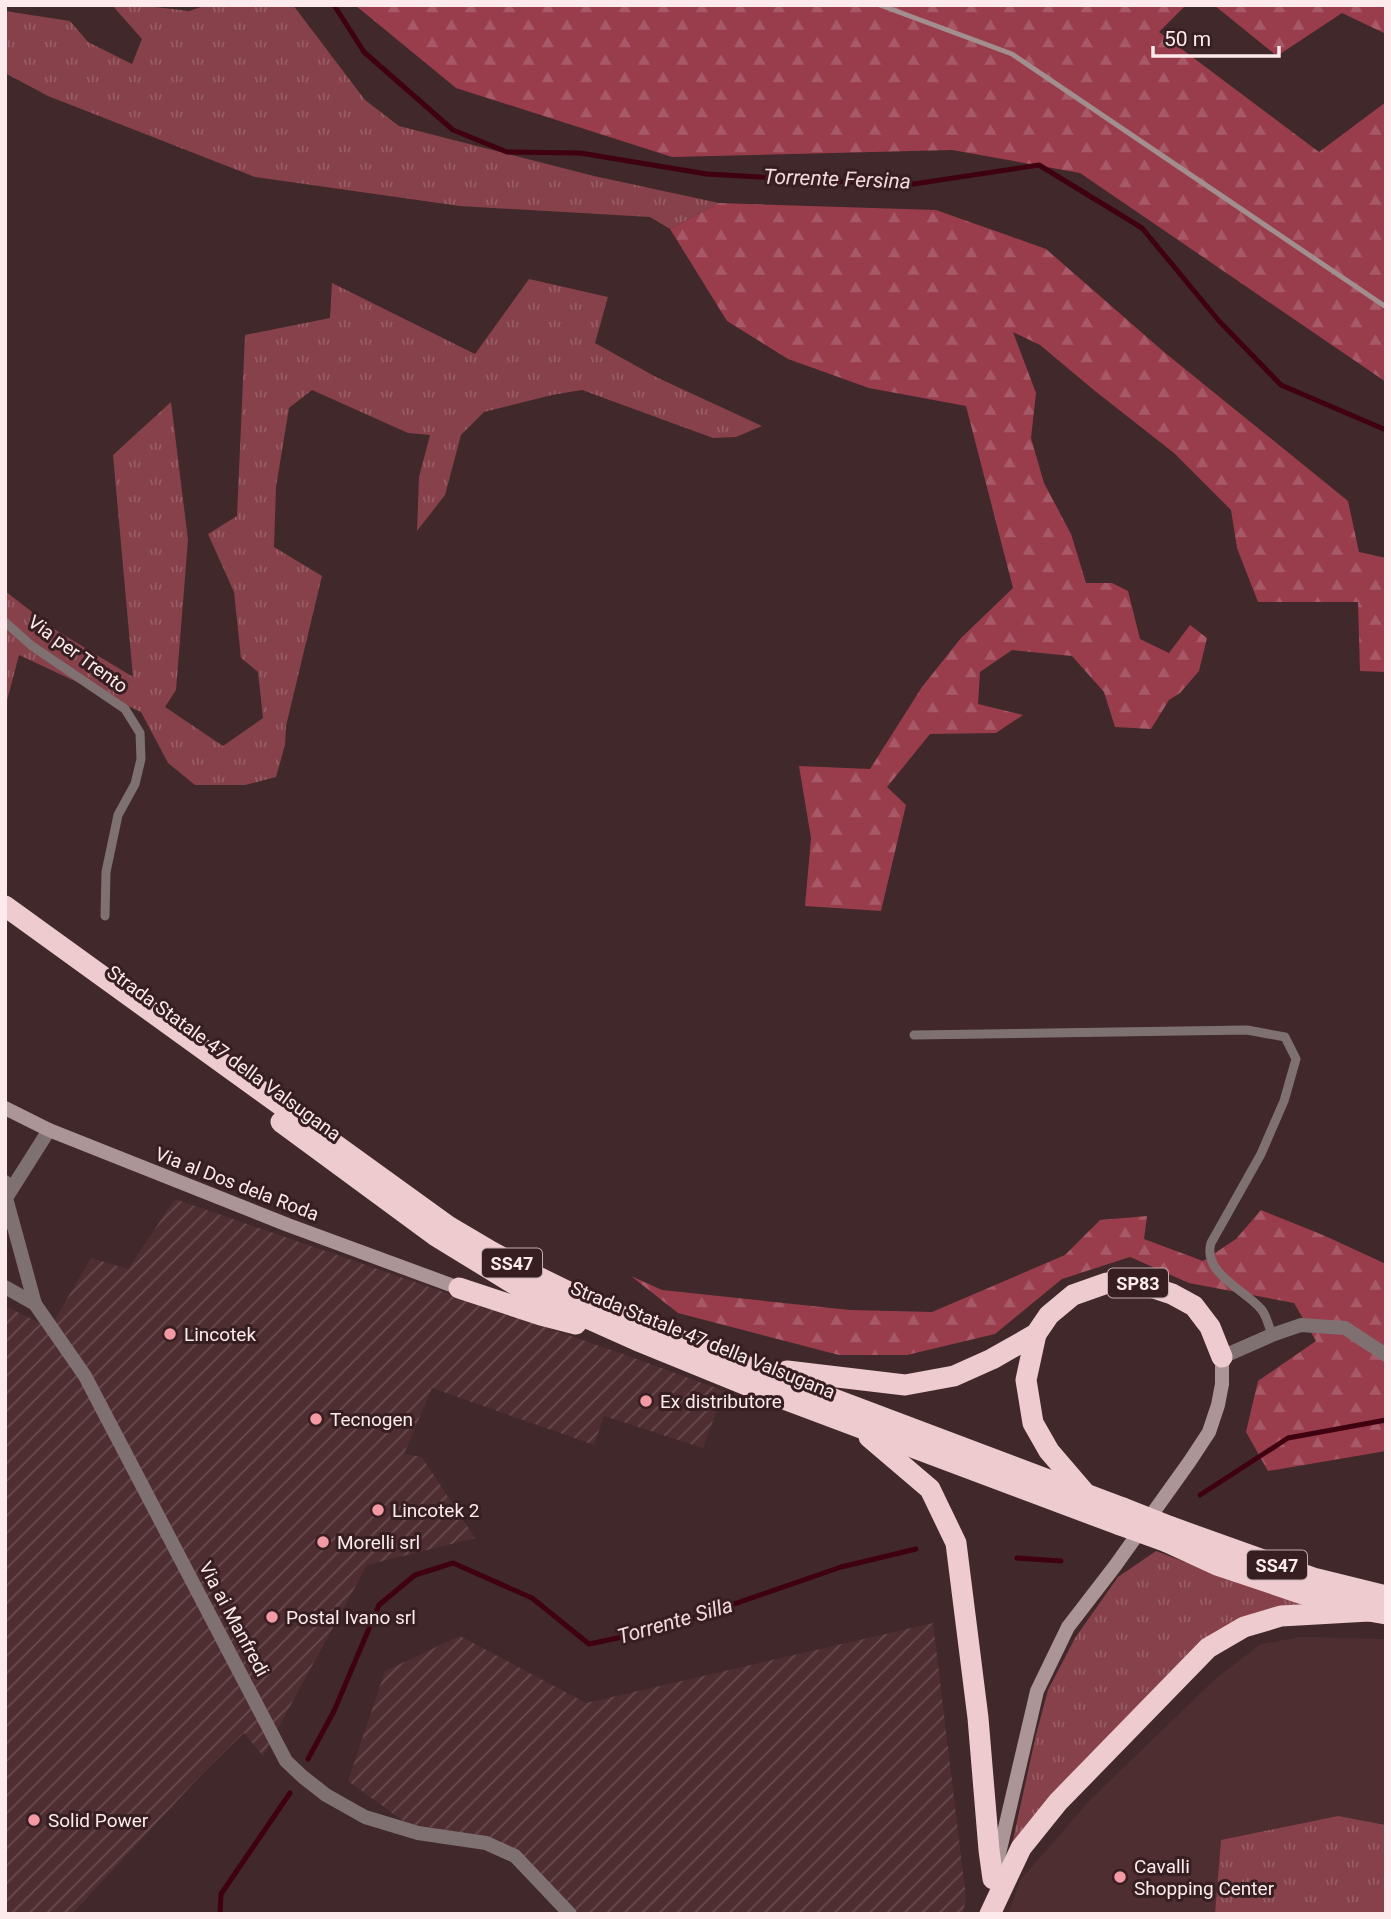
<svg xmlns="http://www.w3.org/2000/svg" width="1391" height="1919" viewBox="0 0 1391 1919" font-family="Roboto,sans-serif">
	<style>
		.built { fill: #4f2e32 }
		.industrial { fill: url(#industrial-furrows) }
		.grass { fill: url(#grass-tufts) }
		.forest { fill: url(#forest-firs) }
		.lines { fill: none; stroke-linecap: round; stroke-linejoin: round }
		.stream { stroke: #3f0010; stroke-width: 5 }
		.lane { stroke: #7f7172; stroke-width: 9 }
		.street { stroke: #7f7172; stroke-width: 14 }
		.secondary { stroke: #ab9597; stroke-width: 14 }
		.highway { stroke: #edcbce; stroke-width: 21 }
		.rail { stroke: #a28d8f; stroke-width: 5 }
		.highway-bridge { stroke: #edcbce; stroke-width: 21 }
		.poi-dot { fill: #f49aa5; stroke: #361e21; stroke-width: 2.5 }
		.labels { text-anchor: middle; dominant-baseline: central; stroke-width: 6; stroke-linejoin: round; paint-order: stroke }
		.shield { fill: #361e21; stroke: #c1adaf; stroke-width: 2 }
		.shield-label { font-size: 18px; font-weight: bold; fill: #fceaec }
		.street-label { font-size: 19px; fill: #fceaec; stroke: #361e21 }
		.poi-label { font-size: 19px; fill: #fceaec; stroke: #361e21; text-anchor: start }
		.water-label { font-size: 21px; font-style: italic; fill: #f4d9db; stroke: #361e21 }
	</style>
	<defs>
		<pattern id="industrial-furrows" width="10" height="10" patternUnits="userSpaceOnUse" patternTransform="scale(1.75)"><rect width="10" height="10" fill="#4f2e32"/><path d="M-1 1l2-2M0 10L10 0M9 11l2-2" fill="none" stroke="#694c50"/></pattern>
		<pattern id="grass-tufts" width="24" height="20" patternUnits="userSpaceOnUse" patternTransform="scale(1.75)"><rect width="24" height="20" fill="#86414b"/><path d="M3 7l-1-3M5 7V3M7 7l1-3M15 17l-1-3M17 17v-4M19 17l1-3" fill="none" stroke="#985d65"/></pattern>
		<pattern id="forest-firs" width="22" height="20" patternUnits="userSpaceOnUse" patternTransform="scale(1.75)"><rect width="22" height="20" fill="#993d4d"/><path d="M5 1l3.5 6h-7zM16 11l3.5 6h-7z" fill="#a85967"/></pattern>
	</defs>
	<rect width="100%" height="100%" fill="#41282a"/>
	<polygon class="built" points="1301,1637 1386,1639 1386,1825 1381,1823 1221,1840 1215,1914 1008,1914 1020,1880 1091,1799 1215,1679 1261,1644"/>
	<g class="industrial">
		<polygon points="175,1199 623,1354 724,1391 703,1448 604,1416 594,1445 432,1388 404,1454 422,1457 475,1538 367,1565 263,1756 244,1733 202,1774 72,1914 5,1914 5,1306 50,1328 91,1258 128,1269"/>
		<polygon points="933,1623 966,1898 963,1914 579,1914 498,1840 406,1823 348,1781 385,1671 460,1636 586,1703"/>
	</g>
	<g class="grass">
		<polygon points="112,5 138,5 189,11 207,5 293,5 365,100 399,126 594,176 719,203 670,229 650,217 460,206 255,177 48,96 5,73 5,11 70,21 88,42 132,64 142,39"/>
		<polygon points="529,279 608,297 595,343 656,377 762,426 736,437 713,438 582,390 552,395 484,412 461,435 445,495 417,531 419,477 430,435 408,433 312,390 289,408 276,487 274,547 322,576 286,726 285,745 276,777 245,785 195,785 168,763 141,712 19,655 5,708 5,591 54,629 133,677 113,455 171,402 188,540 176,690 165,707 223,746 263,718 258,672 241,658 234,592 208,534 237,516 245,335 330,318 332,283 475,354"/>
		<polygon points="1156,1551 1228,1578 1300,1600 1299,1605 1260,1613 1012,1844 1036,1735 1048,1690 1075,1638 1118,1577"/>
		<polygon points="1338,1816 1386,1825 1386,1914 1215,1914 1221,1840"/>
	</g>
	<g class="forest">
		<polygon points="355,5 1186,5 1159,32 1319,152 1386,102 1386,382 1080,173 952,150 672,157 456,88"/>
		<polygon points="1214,5 1386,5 1386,34 1342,13 1277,56"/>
		<polygon points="719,203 936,210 1046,249 1164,352 1348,501 1359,552 1386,558 1386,672 1360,671 1358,602 1258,602 1237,548 1231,510 1174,453 1095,391 1040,345 1013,332 1036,393 1031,438 1044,483 1071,534 1086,583 1112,583 1128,591 1140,639 1169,653 1190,625 1207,638 1199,671 1180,693 1169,700 1151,729 1115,727 1104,692 1072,656 1012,650 980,672 978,704 1023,715 996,733 930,734 887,787 906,805 881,911 805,906 811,838 799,766 870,769 922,687 961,638 1013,588 966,406 869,388 788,359 727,321 670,229"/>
		<polygon points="1261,1210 1323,1235 1386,1264 1386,1451 1268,1471 1246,1432 1258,1381 1316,1341 1294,1303 1189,1283 1130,1257 1062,1279 995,1334 907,1355 839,1355 678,1313 631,1276 662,1290 850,1310 932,1312 1065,1255 1100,1220 1147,1216 1144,1239 1203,1261 1236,1239"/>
	</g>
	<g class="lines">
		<g class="stream">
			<polyline points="334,5 364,52 453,130 507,152 580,153 707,174 907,185 1039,165 1142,228 1219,321 1281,385 1386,430"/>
			<polyline points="1200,1495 1288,1438 1386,1420"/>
			<polyline points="1017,1558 1061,1561"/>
			<polyline points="308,1759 334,1711 379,1605 415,1575 453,1563 532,1598 589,1644 665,1628 841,1567 916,1549"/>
			<polyline points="220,1914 221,1894 290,1793"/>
		</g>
		<g class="lane">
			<polyline points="5,622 32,646 125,709 140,733 141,759 135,784 118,815 106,872 105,916"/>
			<path d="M 914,1035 L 1247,1030 L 1285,1037 L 1296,1059 L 1284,1101 L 1261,1154 L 1211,1243 C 1202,1273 1245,1290 1261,1309 C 1267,1316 1269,1327 1272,1335"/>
		</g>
		<g class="street">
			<polyline points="5,1182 6,1198 35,1304"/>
			<polyline points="6,1198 49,1130"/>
			<polyline points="5,1287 35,1304 85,1376 286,1761 303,1777 326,1795 365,1817 418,1833 486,1843 515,1856 570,1914"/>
			<polyline points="1222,1357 1272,1335 1301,1325 1345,1328 1386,1355"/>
		</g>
		<g class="secondary">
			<polyline points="5,1108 49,1130 288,1225 459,1288"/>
			<polyline points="995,1871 1037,1691 1068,1627 1115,1566 1190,1461 1209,1432 1218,1405 1222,1384 1222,1357"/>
		</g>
		<g class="highway">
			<polyline points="5,906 448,1226 492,1252 538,1277 589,1302 642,1325 746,1366 1123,1508"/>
			<polyline points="281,1122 436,1236 524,1290 636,1340 749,1386 1120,1525"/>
			<polyline points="459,1288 541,1315 576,1324"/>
			<polyline points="1036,1334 1026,1380 1033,1423 1049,1451 1085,1493"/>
			<polyline points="787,1371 905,1385 954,1376 992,1359 1036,1334 1049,1315 1073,1295 1107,1283 1139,1283 1172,1294 1194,1306 1210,1327 1222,1357"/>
			<polyline points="869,1437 930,1489 956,1543 978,1718 989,1850 993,1879"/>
			<polyline points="1171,1527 1313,1578 1386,1596"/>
			<polyline points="1167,1542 1217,1565 1309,1596 1369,1611 1386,1614"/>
			<polyline points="990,1914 1021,1848 1058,1802 1208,1648 1244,1627 1281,1616 1369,1611"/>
		</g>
		<polyline class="rail" points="880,5 1012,54 1386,307"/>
		<g class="highway-bridge">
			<polyline points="1123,1508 1171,1527"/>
			<polyline points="1120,1525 1167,1542"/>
		</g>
	</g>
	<g class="poi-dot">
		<circle cx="170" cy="1334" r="7"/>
		<circle cx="646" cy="1401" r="7"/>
		<circle cx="316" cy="1419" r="7"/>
		<circle cx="378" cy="1510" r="7"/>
		<circle cx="323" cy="1542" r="7"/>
		<circle cx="272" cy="1617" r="7"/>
		<circle cx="34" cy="1820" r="7"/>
		<circle cx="1120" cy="1877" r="7"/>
	</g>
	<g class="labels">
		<g class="shield">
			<rect x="482" y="1248.5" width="60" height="29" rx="5"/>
			<rect x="1108" y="1268.5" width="60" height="29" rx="5"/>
			<rect x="1247" y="1550.5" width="60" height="29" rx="5"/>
		</g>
		<g class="shield-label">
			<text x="512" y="1263">SS47</text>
			<text x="1138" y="1283">SP83</text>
			<text x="1277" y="1565">SS47</text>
		</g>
		<g class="street-label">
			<text transform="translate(78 654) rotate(36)">Via per Trento</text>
			<text transform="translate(224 1053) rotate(36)">Strada Statale 47 della Valsugana</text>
			<text transform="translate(237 1184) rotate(21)">Via al Dos dela Roda</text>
			<text transform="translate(703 1340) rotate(22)">Strada Statale 47 della Valsugana</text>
			<text transform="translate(234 1619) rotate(62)">Via ai Manfredi</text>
		</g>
		<g class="poi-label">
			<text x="184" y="1334">Lincotek</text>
			<text x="660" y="1401">Ex distributore</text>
			<text x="330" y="1419">Tecnogen</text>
			<text x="392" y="1510">Lincotek 2</text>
			<text x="337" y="1542">Morelli srl</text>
			<text x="286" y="1617">Postal Ivano srl</text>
			<text x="48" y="1820">Solid Power</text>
			<text x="1134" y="1866">Cavalli<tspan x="1134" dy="22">Shopping Center</tspan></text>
		</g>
		<g class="water-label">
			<text transform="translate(837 179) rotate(2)">Torrente Fersina</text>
			<text transform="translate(675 1621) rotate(-16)">Torrente Silla</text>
		</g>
	</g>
	<rect width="1391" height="1919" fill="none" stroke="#fceaec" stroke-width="14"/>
	<path d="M1153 46v10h126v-10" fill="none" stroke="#fceaec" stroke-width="3.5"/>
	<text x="1164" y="46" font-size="21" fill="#fceaec" stroke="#361e21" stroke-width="5" paint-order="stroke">50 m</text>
</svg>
